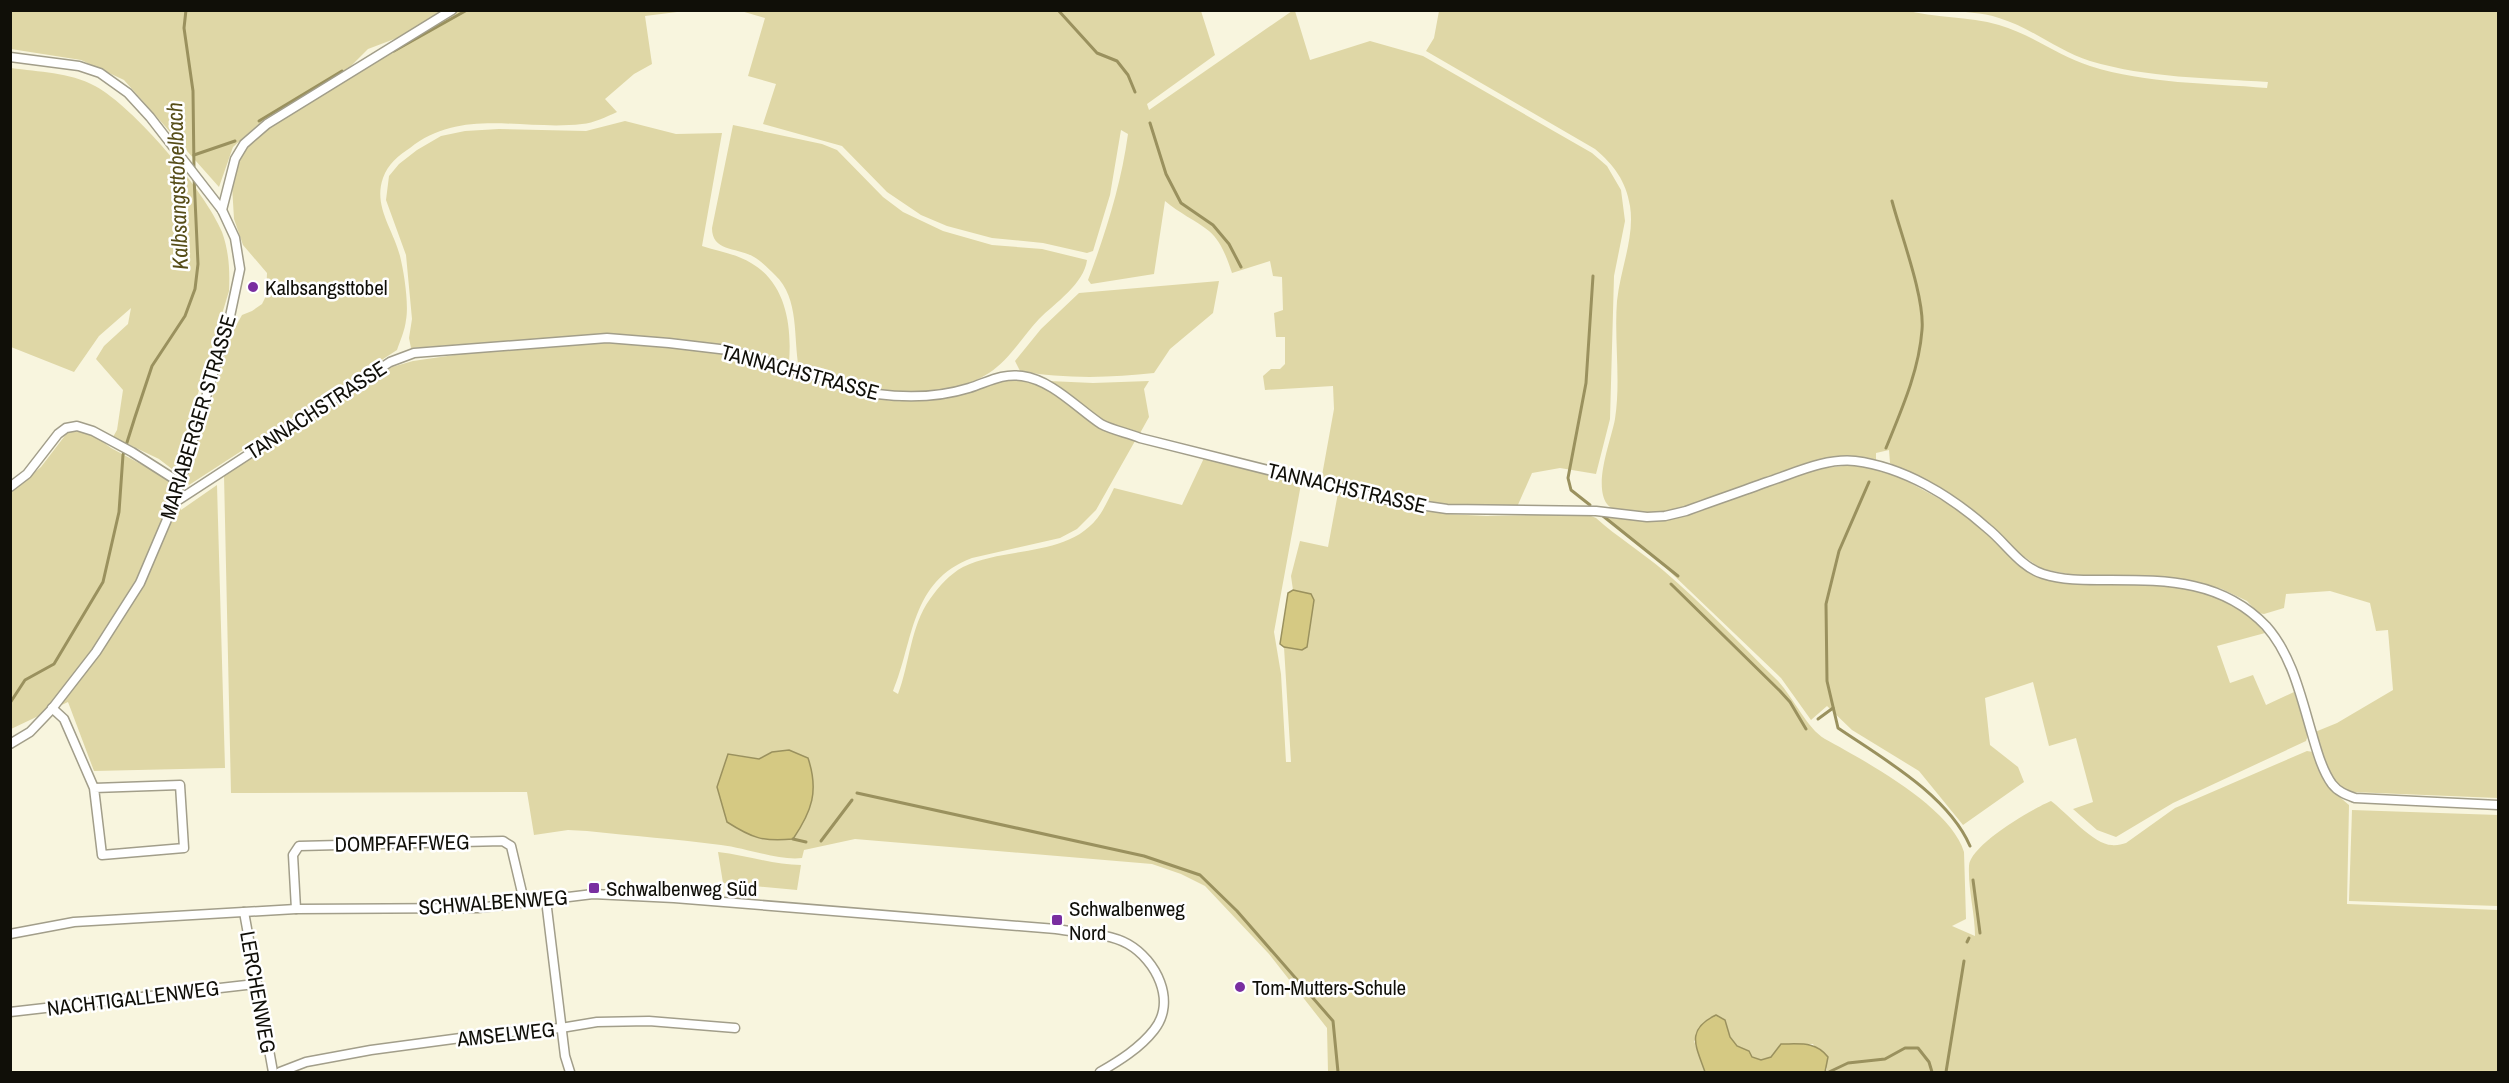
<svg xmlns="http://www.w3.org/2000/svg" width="2509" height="1083" viewBox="0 0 2509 1083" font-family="'Archivo Narrow',sans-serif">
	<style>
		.green { fill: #dfd7a6; fill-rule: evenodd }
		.water { fill: #d5c983; stroke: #9a915e; stroke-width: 1.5 }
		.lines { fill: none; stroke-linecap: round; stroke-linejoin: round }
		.stream { stroke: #9a915e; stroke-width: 3 }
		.street-casing { stroke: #a29e8a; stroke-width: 11 }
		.street { stroke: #fff; stroke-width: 8 }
		.poi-dot { fill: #792ea0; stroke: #fff; stroke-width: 2 }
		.labels { text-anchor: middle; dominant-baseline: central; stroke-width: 5; stroke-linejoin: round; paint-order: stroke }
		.poi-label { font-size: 21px; fill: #100f08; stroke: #fff; text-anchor: start }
		.street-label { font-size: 21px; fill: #100f08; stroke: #fff }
		.water-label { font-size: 22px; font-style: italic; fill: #564d18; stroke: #fff }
	</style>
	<rect width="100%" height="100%" fill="#f8f5de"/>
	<g class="green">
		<path d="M 1904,10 C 1935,18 1968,16 1999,25 C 2031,34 2058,56 2090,66 C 2147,84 2208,83 2267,88 L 2268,82 C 2209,78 2147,78 2090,61 C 2058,51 2032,28 1999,18 C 1982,12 1963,12 1945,11 L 2498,11 L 2498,798 L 2352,792 C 2326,784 2322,755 2315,732 L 2337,723 L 2393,690 L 2388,630 L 2376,631 L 2370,603 L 2330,591 L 2286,594 L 2284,608 L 2264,614 L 2258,613 L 2247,601 L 2222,589 L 2177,578 L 2079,576 L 2042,569 L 2020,554 L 1991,525 L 1953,498 L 1890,463 L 1889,450 L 1876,453 L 1876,460 L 1852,457 L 1664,513 C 1651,514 1614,515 1607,504 C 1593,484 1611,441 1615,419 C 1621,380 1614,340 1617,301 C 1620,270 1635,237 1630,206 C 1626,181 1614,165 1595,149 L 1426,51 L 1434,38 L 1439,11 Z"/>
		<path d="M 10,11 L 685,11 L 645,16 L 652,64 L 634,74 L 605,99 L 617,112 C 606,117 594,123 582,124 C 523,131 461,107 410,148 C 398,156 388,164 383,178 C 373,206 393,229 400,256 C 404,272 409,304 406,320 C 405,330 400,341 397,350 L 189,485 L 187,481 L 231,335 L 242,315 L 252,311 L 262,304 L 266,296 L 267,273 L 243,245 L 234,219 L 232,185 L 238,160 L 247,146 L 269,126 L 375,61 L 422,36 L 397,38 L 368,49 L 345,72 L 290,101 L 269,115 L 233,147 L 219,187 L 124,80 L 81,60 L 11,49 Z"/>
		<path d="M 741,11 L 1201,11 L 1215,55 L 1147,104 L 1149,110 L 1292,11 L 1295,11 L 1310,60 L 1370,41 L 1423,56 L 1592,153 L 1607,166 L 1621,190 L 1625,221 L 1614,276 L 1610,419 L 1596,474 L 1560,468 L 1532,473 L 1517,507 L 1447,506 L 1392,498 L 1321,481 L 1334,409 L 1333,386 L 1265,390 L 1263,376 L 1271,369 L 1280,369 L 1285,364 L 1285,337 L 1276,337 L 1274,313 L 1283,310 L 1282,277 L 1273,276 L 1270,261 L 1232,273 C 1227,258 1221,241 1209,231 C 1195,220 1179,213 1165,201 L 1154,274 L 1091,284 L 1088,280 C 1106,232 1121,185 1128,134 L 1121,130 L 1110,195 L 1093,251 L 1087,253 L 1043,243 L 992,238 L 947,226 L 921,215 L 887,192 L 842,146 L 763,124 L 776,84 L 748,76 L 765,18 Z"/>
		<path d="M 11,68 C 39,72 69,72 95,86 C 133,106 206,192 222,232 C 229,252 230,270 229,291 L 176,466 L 172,469 L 159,459 L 113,437 L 117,430 L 123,390 L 96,359 L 104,346 L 128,324 L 131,308 L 99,336 L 74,372 L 11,347 Z"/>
		<path d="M 625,121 L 676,134 L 722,133 L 702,246 C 717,251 737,254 751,263 C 786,283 792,326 789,362 L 729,346 L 670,338 L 607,334 L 411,348 L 409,338 L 412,319 L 406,255 L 386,200 L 389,176 L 399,164 L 417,150 L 441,136 L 465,131 L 499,129 L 586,131 Z"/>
		<path d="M 733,125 L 822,144 L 837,150 L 883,197 L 903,212 L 943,231 L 992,245 L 1042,249 L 1087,260 C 1084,284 1055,303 1039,319 C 1023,336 1009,360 989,373 C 959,393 913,397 878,391 C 852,387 824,376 799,368 C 793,339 800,298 775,275 C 769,269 761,261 754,257 C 737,247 712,252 712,228 Z"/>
		<path d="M 1219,281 L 1213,313 L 1170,349 L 1154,373 C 1111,378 1063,379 1020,371 L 1015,361 L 1041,329 L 1079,293 Z"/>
		<path d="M 606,342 C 647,345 689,344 729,354 C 771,365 812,382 855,393 C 871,397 888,402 904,401 C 947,400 990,370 1033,383 C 1059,391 1078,415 1101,428 C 1111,434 1124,437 1135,441 L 1096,510 L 1077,529 L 1060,538 L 972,558 C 910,581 914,641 893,691 L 898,694 C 910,663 910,627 930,599 C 939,586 950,574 963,567 C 1007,545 1071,559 1101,513 C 1106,505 1110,496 1114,488 L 1182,505 L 1204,458 L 1301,484 L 1274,632 L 1281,674 L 1286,762 L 1291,762 L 1284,647 L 1302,650 L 1311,594 L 1293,590 L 1291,576 L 1300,541 L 1328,547 L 1338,493 L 1446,514 L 1486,516 L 1586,514 L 1596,518 C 1617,537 1642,552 1664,571 C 1703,604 1739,643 1776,679 C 1793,696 1806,728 1825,739 C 1865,761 1951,807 1964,852 L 1966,919 L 1952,926 L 1975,936 C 1975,913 1968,890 1969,866 C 1970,845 2032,809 2051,801 C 2066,812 2094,845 2112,845 C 2116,846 2122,844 2126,843 L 2175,808 L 2307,751 L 2313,752 C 2323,782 2325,784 2349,805 L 2347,904 L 2498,910 L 2498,1072 L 1825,1072 L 1827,1069 L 1813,1044 L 1781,1044 L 1771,1057 L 1761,1060 L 1752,1057 L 1749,1051 L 1737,1046 L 1730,1037 L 1725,1020 L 1694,1041 L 1705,1072 L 1328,1072 L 1327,1028 L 1269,954 L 1205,886 L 1181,874 L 1152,864 L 855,839 L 804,850 L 802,858 C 780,861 746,848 721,845 C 677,839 632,836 587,831 L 568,830 L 534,835 L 527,792 L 231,793 L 224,475 L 307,419 L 392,367 L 413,361 L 489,350 ZM 736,755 L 759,759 L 717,787 Z"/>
		<polygon points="1049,381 1093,383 1149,381 1144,389 1149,417 1139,435 1106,423"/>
		<polygon points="75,431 92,434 111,448 176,483 181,510 217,485 225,768 94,771 68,702 11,729 11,492 41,467 67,433"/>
		<polygon points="1852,465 1873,468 1901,478 1949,504 1986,531 2028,571 2176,586 2218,596 2252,618 2265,633 2217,646 2230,683 2253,675 2266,705 2294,692 2308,735 2306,741 2173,803 2116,837 2097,830 2073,809 2093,802 2076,738 2049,746 2033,682 1985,698 1990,745 2018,767 2024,782 1963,825 1919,771 1852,730 1827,706 1811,720 1781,678 1666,568 1604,518 1605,514 1647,520 1817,469"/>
		<polygon points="2352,810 2498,815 2498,906 2349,901"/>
		<path d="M 718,852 C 745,855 775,865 801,865 L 797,890 L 723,883 Z"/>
	</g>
	<g class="water">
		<polygon points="1293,590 1311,594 1314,600 1307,647 1302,650 1284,647 1280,644 1288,593"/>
		<path d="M 789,750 L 808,758 C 819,791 812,811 793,839 C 763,842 752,838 727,822 L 717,787 L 728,754 L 759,759 L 772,752 Z"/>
		<path d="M 1716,1015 L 1725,1020 L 1730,1037 L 1737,1046 L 1749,1051 L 1752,1057 L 1761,1060 L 1771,1057 L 1781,1044 C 1800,1044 1816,1041 1828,1057 L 1825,1072 L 1705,1072 C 1696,1046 1685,1030 1716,1015 Z"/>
	</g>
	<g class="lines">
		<g class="stream">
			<polyline points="186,10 184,28 193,91 194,170"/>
			<polyline points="1058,10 1097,53 1117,61 1128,75 1135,92"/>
			<polyline points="394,51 467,10"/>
			<polyline points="259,121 342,71"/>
			<polyline points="1150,123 1166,174 1181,203 1213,225 1229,244 1241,267"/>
			<polyline points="194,155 235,141"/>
			<path d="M 1886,448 C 1901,411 1919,371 1922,330 C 1925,298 1901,235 1892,201"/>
			<path d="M 1869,482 L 1839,551 L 1826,604 L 1827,681 L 1838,728 C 1882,758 1948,795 1970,846"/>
			<polyline points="1590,505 1571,490 1568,478 1586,383 1593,276"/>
			<polyline points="1603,516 1678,576"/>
			<polyline points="1671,584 1780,691 1790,702 1806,729"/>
			<polyline points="10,703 25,680 54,664 103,582 119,512 123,455 135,417 152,366 185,316 195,289 198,264 194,177"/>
			<polyline points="1818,719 1833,708"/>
			<polyline points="857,793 1144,856 1200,875 1237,911 1333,1021 1338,1072"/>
			<polyline points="793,839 806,842"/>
			<polyline points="821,841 852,800"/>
			<polyline points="1973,880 1980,933"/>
			<polyline points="1967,942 1969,938"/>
			<polyline points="1829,1072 1848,1063 1885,1059 1905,1048 1918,1048 1929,1062 1932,1072"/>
			<polyline points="1946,1072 1964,961"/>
		</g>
		<g class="street-casing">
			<g id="street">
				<polyline points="10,57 79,66 100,73 128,93 150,117 222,210 235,238 240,269 229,321 174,503 140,583 96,652 51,710 30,732 10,744"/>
				<polyline points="222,210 235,159 244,144 267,124 452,10"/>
				<polyline points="10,487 27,474 58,434 66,428 77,426 93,431 132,452 179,482"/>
				<path d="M 174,503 L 390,362 L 414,353 L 607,338 L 669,343 L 728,350 L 877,394 C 907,398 940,397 969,388 C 988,382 1002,373 1022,376 C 1052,380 1077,408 1101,424 C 1112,430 1128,433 1140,438 L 1392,501 L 1447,509 L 1596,511 L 1647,517 L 1665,516 L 1686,511 C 1713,501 1740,492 1767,482 C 1795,473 1825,458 1855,461 C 1904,467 1951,496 1987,528 C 2005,542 2020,567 2043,574 C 2065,581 2088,580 2110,580 C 2169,580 2223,581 2266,626 C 2292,655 2301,697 2312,734 C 2317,751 2322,770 2332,784 C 2338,792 2347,795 2355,798 L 2498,805"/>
				<polyline points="52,708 64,719 94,788 180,785 184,848 102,855 94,788"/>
				<polyline points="546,900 565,1056 570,1072"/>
				<polyline points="296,909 293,855 299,846 503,841 511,846 524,901"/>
				<polyline points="244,912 273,1072"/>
				<path d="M 10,934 L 74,922 L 296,909 L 478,908 L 593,894 L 674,898 L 1056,929 C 1079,933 1108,933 1128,944 C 1156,960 1177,1001 1154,1030 C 1140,1048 1119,1061 1100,1072"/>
				<polyline points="10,1012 255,984"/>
				<polyline points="280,1072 306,1062 371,1050 498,1033 561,1028 597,1022 649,1021 735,1028"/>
			</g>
		</g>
		<use href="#street" class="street"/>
	</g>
	<g class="poi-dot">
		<circle cx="253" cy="287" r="6"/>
		<rect x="588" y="882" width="12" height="12" rx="3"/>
		<rect x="1051" y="914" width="12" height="12" rx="3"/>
		<circle cx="1240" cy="987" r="6"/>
	</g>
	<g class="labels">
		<g class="poi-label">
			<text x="265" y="287">Kalbsangsttobel</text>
			<text x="606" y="888">Schwalbenweg Süd</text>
			<text x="1069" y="908">Schwalbenweg<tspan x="1069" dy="24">Nord</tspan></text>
			<text x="1252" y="987">Tom-Mutters-Schule</text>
		</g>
		<g class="street-label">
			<text transform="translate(800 372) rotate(15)">TANNACHSTRASSE</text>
			<text transform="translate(316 410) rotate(-33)">TANNACHSTRASSE</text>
			<text transform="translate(198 417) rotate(-73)">MARIABERGER STRASSE</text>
			<text transform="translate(1347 488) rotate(13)">TANNACHSTRASSE</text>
			<text transform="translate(402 843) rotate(-1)">DOMPFAFFWEG</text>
			<text transform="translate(493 902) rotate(-4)">SCHWALBENWEG</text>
			<text transform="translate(258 992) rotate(80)">LERCHENWEG</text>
			<text transform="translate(133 998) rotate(-7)">NACHTIGALLENWEG</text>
			<text transform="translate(506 1034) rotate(-6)">AMSELWEG</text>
		</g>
		<g class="water-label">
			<text transform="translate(177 186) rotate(-92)">Kalbsangsttobelbach</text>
		</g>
	</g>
	<rect width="2509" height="1083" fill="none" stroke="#100f08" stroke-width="24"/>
</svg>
